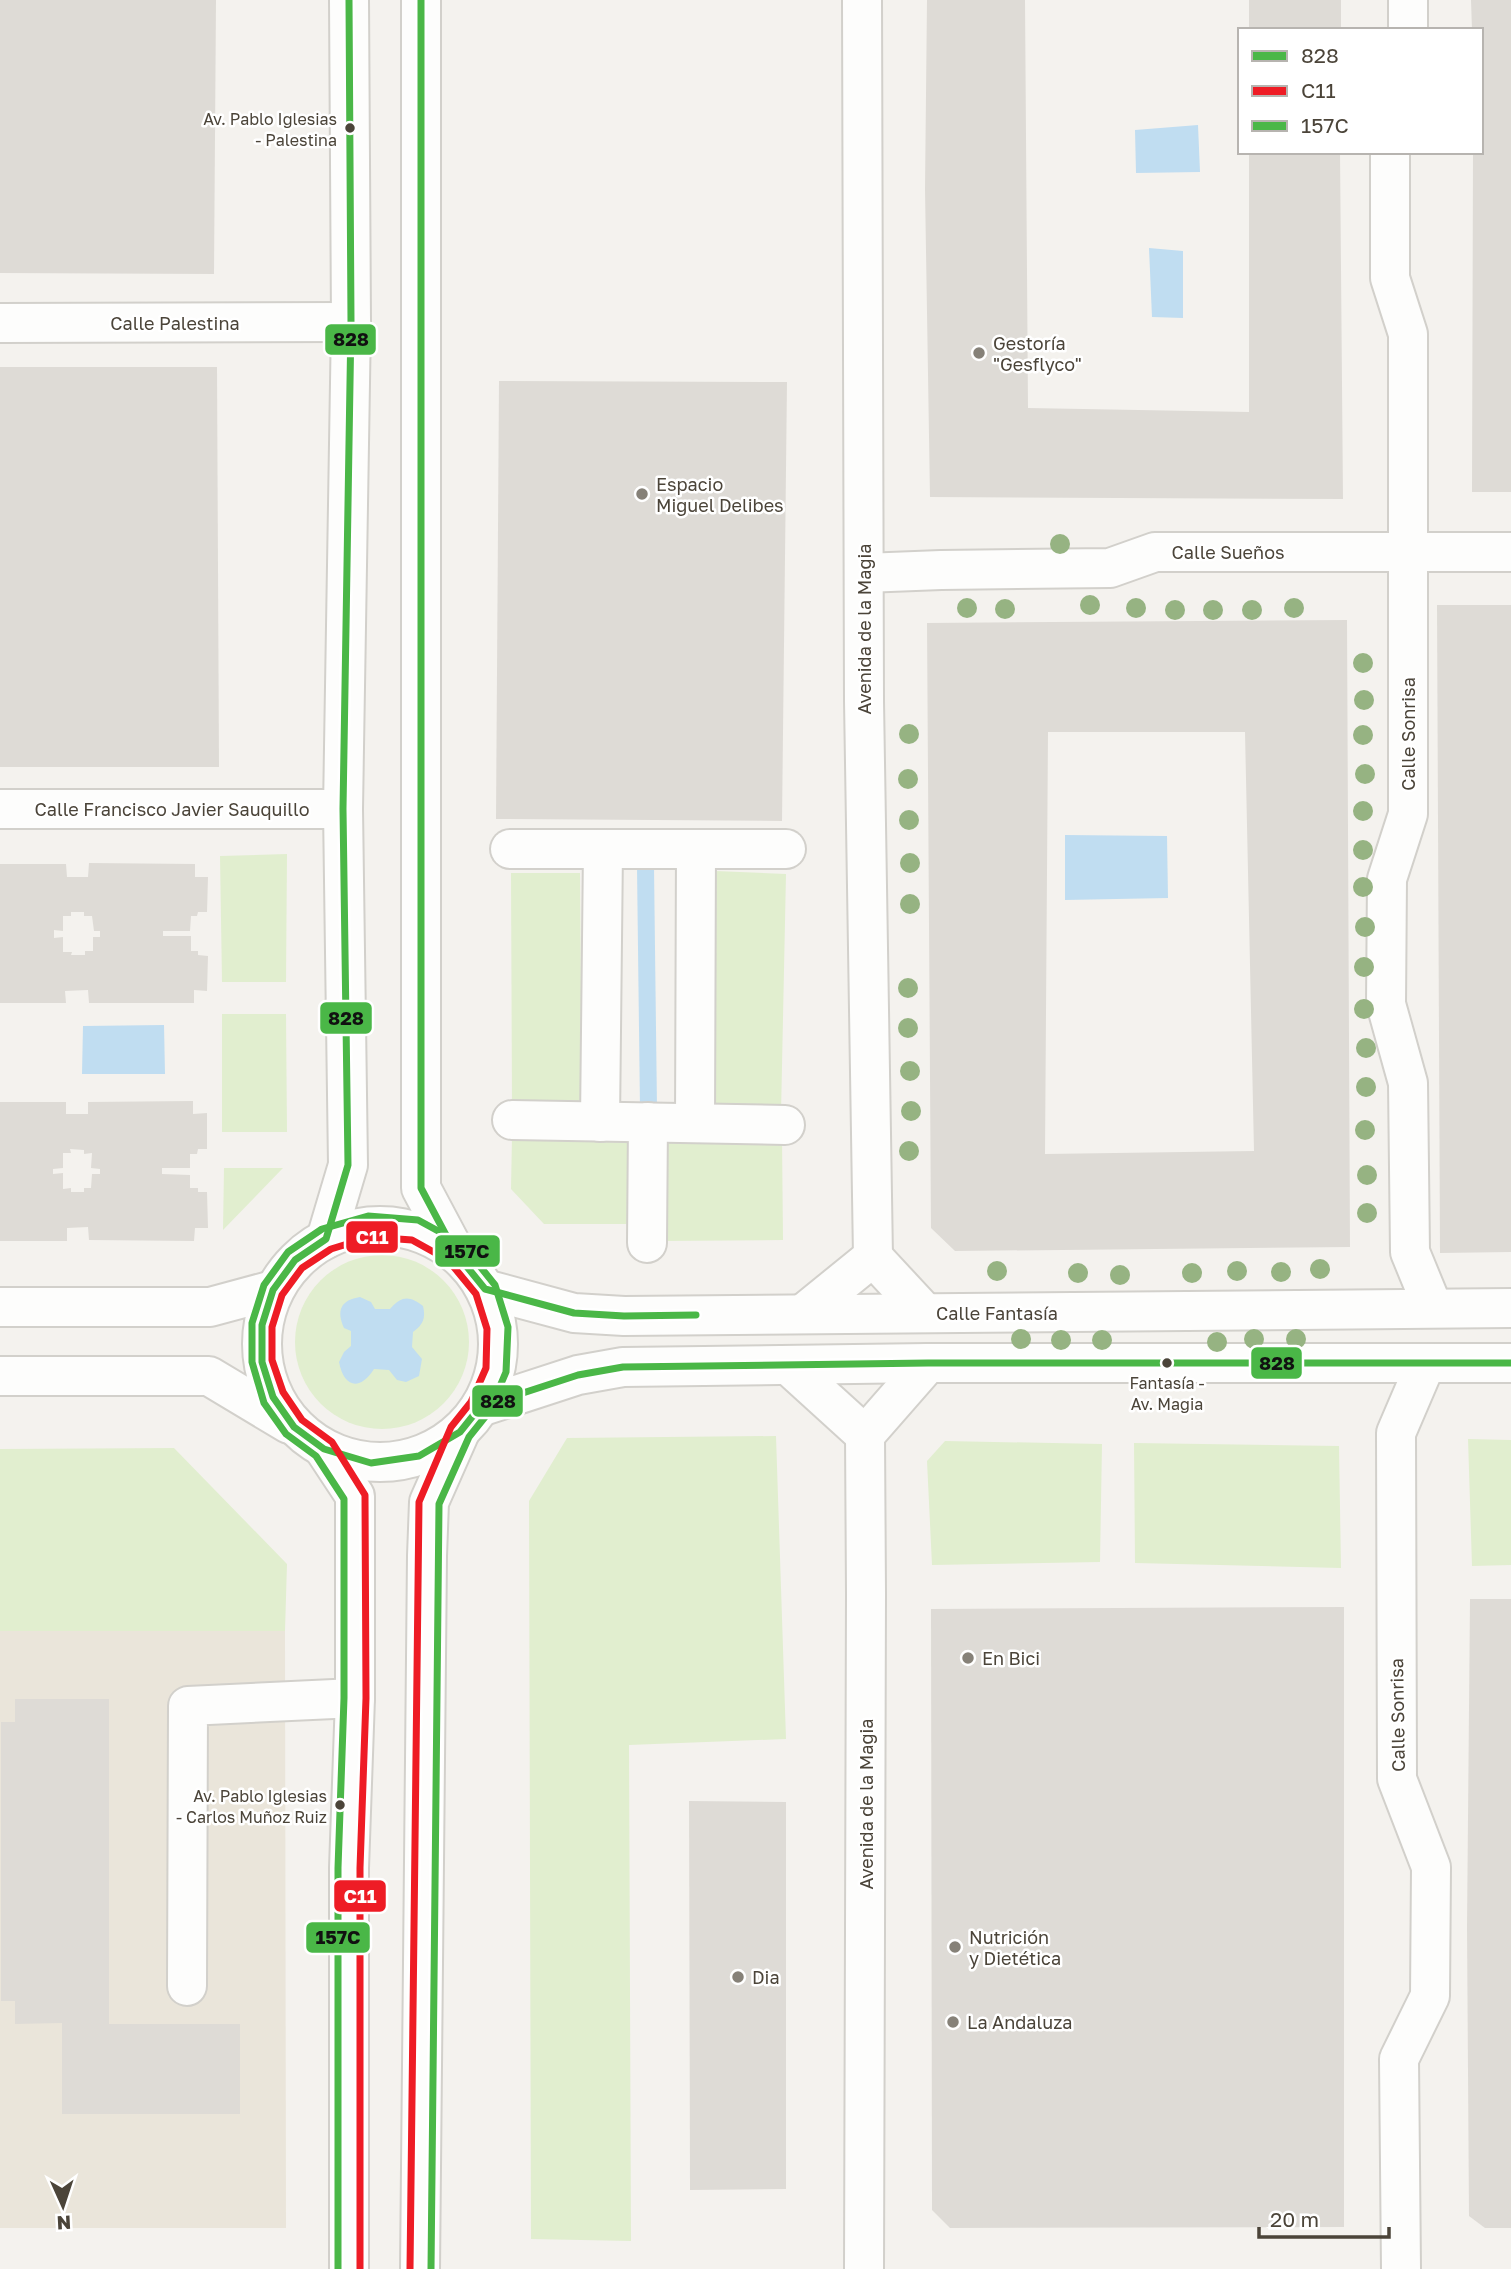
<svg xmlns="http://www.w3.org/2000/svg" width="1511" height="2269" viewBox="0 0 1511 2269" font-family="'Golos Text',sans-serif">
	<style>
		.education { fill: #eae5da }
		.green { fill: #e1eecf }
		.water { fill: #c0ddf1 }
		.building { fill: #dedbd6; fill-rule: evenodd }
		.lines { fill: none; stroke-linecap: round; stroke-linejoin: round }
		.minor-casing { stroke: #d2d0cb; stroke-width: 42 }
		.minor { stroke: #fdfdfc; stroke-width: 38 }
		.bus-1-casing { stroke: #fff; stroke-width: 12 }
		.bus-2-casing { stroke: #fff; stroke-width: 12 }
		.bus-3-casing { stroke: #fff; stroke-width: 12 }
		.bus-1 { stroke: #4ab747; stroke-width: 7 }
		.bus-2 { stroke: #ee1c25; stroke-width: 7 }
		.bus-3 { stroke: #4ab747; stroke-width: 7 }
		.tree { fill: #96b382 }
		.bus-dot { fill: #4b4439; stroke: #fff; stroke-width: 2.5 }
		.poi-dot { fill: #868178; stroke: #fff; stroke-width: 2.5 }
		.labels { text-anchor: middle; dominant-baseline: central; stroke-width: 5; stroke-linejoin: round; paint-order: stroke }
		.bus-label { font-size: 16px; fill: #4b4439; stroke: #fff; text-anchor: end }
		.street-label { font-size: 18px; fill: #4b4439; stroke: #fff }
		.poi-label { font-size: 18px; fill: #4b4439; stroke: #fff; text-anchor: start }
		.line-badge { stroke: #fff; stroke-width: 2.5 }
		.badge-label { font-size: 19px; text-anchor: middle; font-weight: bold; fill: #fff }
		.pale-badge-label { font-size: 19px; text-anchor: middle; font-weight: bold; fill: #111 }
	</style>
	<rect width="100%" height="100%" fill="#f4f2ee"/>
	<polygon class="education" points="0,1631 285,1631 286,2228 0,2228"/>
	<g class="green">
		<polygon points="287,854 286,982 222,982 220,856"/>
		<polygon points="715,871 786,874 781,1114 714,1109"/>
		<polygon points="511,873 580,873 582,1110 512,1109"/>
		<polygon points="222,1014 286,1014 287,1132 222,1132"/>
		<polygon points="512,1136 632,1136 632,1224 544,1224 511,1189"/>
		<polygon points="782,1137 783,1240 660,1241 659,1139"/>
		<polygon points="224,1168 283,1168 223,1230"/>
		<circle cx="382" cy="1342" r="87"/>
		<polygon points="776,1436 786,1739 629,1745 631,2241 531,2239 529,1501 567,1438"/>
		<polygon points="1468,1439 1511,1440 1511,1565 1472,1566"/>
		<polygon points="945,1441 1102,1444 1100,1562 932,1565 927,1461"/>
		<polygon points="1134,1443 1339,1446 1341,1568 1135,1563"/>
		<polygon points="174,1448 287,1564 285,1631 0,1631 0,1449"/>
	</g>
	<g class="water">
		<polygon points="1198,125 1200,172 1136,173 1135,130"/>
		<polygon points="1149,248 1183,251 1183,318 1152,317"/>
		<polygon points="1065,835 1167,836 1168,898 1065,900"/>
		<polygon points="637,867 654,867 657,1109 640,1109"/>
		<polygon points="164,1025 165,1074 82,1074 83,1026"/>
		<path d="M 360,1297 L 371,1302 L 375,1309 L 390,1309 C 402,1295 410,1296 423,1306 C 426,1318 423,1325 413,1332 L 412,1347 L 422,1359 L 419,1376 L 406,1382 L 397,1380 L 389,1370 L 374,1369 C 360,1391 344,1388 339,1362 L 344,1352 L 351,1346 L 351,1331 L 344,1328 C 336,1310 341,1300 360,1297 Z"/>
	</g>
	<g class="building">
		<polygon points="0,0 216,0 214,274 0,273"/>
		<polygon points="927,0 1025,0 1028,408 1249,412 1249,152 1340,152 1343,499 930,497 925,189"/>
		<rect x="1249" y="0" width="92" height="30"/>
		<polygon points="1471,0 1511,0 1511,492 1472,492 1473,152 1481,152 1481,30 1472,30"/>
		<polygon points="0,367 217,367 219,767 0,767"/>
		<polygon points="499,381 787,382 782,821 496,819"/>
		<polygon points="1437,605 1511,605 1511,1252 1440,1253"/>
		<path d="M 1347,620 L 1350,1247 L 955,1251 L 931,1228 L 927,623 ZM 1048,732 L 1245,732 L 1254,1151 L 1045,1154 Z"/>
		<path d="M 89,863 L 195,864 L 195,877 L 208,877 L 207,912 L 198,912 L 197,916 L 191,916 L 190,931 L 163,931 L 163,936 L 191,936 L 191,951 L 198,951 L 198,955 L 208,956 L 207,991 L 194,990 L 194,1003 L 89,1003 L 88,990 L 65,991 L 66,1003 L 0,1003 L 0,864 L 66,864 L 67,877 L 88,877 ZM 71,912 L 84,912 L 84,916 L 92,916 L 94,931 L 100,931 L 100,937 L 93,937 L 93,951 L 85,951 L 85,955 L 71,955 L 72,952 L 63,952 L 63,937 L 54,938 L 54,930 L 63,931 L 63,916 L 71,916 Z"/>
		<path d="M 193,1101 L 193,1114 L 207,1113 L 207,1149 L 198,1149 L 197,1154 L 190,1154 L 190,1168 L 162,1168 L 162,1174 L 190,1175 L 190,1188 L 198,1188 L 198,1192 L 207,1192 L 208,1228 L 195,1228 L 194,1241 L 89,1240 L 88,1227 L 67,1228 L 67,1241 L 0,1241 L 0,1102 L 66,1102 L 66,1114 L 88,1114 L 88,1102 ZM 70,1149 L 84,1150 L 84,1154 L 92,1153 L 91,1168 L 100,1169 L 100,1174 L 92,1174 L 91,1188 L 84,1188 L 84,1192 L 71,1192 L 71,1188 L 63,1189 L 63,1173 L 53,1174 L 53,1169 L 63,1168 L 63,1153 L 71,1153 Z"/>
		<polygon points="1470,1599 1511,1599 1511,2228 1485,2228 1469,2216 1467,1927"/>
		<polygon points="1344,1607 1344,2227 950,2228 932,2210 931,1609"/>
		<polygon points="15,1699 109,1699 109,2024 240,2024 240,2114 62,2114 62,2023 15,2024 15,2001 1,2001 1,1722 15,1722"/>
		<polygon points="689,1801 786,1802 786,2189 690,2190"/>
	</g>
	<g class="lines">
		<g class="minor-casing">
			<g id="minor">
				<polyline points="421,0 421,1188 455,1252"/>
				<polyline points="862,0 864,701 873,1257"/>
				<polyline points="1408,30 1408,0"/>
				<polyline points="1390,152 1390,278 1408,334 1408,814 1387,879 1386,1004 1408,1083 1410,1252 1433,1308"/>
				<polyline points="0,323 351,322"/>
				<polyline points="864,573 941,570 1110,568 1155,552 1511,552"/>
				<polyline points="0,809 343,809"/>
				<polyline points="510,849 786,849"/>
				<polyline points="512,1120 785,1125"/>
				<polyline points="600,1122 603,849"/>
				<polyline points="695,1123 696,849"/>
				<circle cx="380" cy="1344" r="118"/>
				<polyline points="326,1239 348,1165 343,809 351,322 349,0"/>
				<polyline points="647,1243 648,1122"/>
				<polyline points="873,1257 925,1313"/>
				<polyline points="485,1289 574,1313 624,1316 1511,1308"/>
				<polyline points="0,1307 210,1307 273,1290"/>
				<polyline points="804,1313 873,1257"/>
				<polyline points="788,1365 865,1435"/>
				<polyline points="0,1376 209,1376 289,1424"/>
				<polyline points="480,1407 578,1375 623,1367 928,1363 1511,1363"/>
				<polyline points="324,1449 355,1496 355,1698 349,1868 349,2269"/>
				<polyline points="187,1986 188,1706 355,1698"/>
				<polyline points="420,2269 427,1556 429,1502 460,1432"/>
				<polyline points="864,2269 866,1594 865,1435 928,1363"/>
				<polyline points="1401,2269 1399,2059 1430,1996 1431,1867 1397,1779 1396,1433 1426,1363"/>
			</g>
		</g>
		<use href="#minor" class="minor"/>
		<g class="bus-1-casing">
			<g id="bus-1">
				<polyline points="349,0 351,322 343,809 348,1165 326,1239 295,1260 273,1290 262,1325 262,1362 273,1397 294,1427 324,1449 371,1463 419,1456 460,1432 480,1407 578,1375 623,1367 928,1363 1511,1363"/>
				<polyline points="421,0 421,1188 455,1252 485,1289 574,1313 624,1316 696,1315"/>
			</g>
		</g>
		<g class="bus-2-casing">
			<polyline id="bus-2" points="360,2269 360,1868 366,1698 365,1495 332,1442 302,1420 283,1392 272,1360 272,1327 282,1295 302,1268 331,1249 370,1237 412,1240 448,1260 476,1294 487,1329 486,1368 471,1402 451,1427 419,1502 410,2269"/>
		</g>
		<g class="bus-3-casing">
			<polyline id="bus-3" points="338,2269 338,1868 344,1698 344,1499 316,1456 286,1434 264,1403 252,1362 252,1323 264,1285 288,1252 322,1229 368,1216 418,1220 462,1244 495,1285 508,1327 506,1372 489,1412 469,1437 439,1504 431,2269"/>
		</g>
		<use href="#bus-1" class="bus-1"/>
		<use href="#bus-2" class="bus-2"/>
		<use href="#bus-3" class="bus-3"/>
	</g>
	<g class="tree">
		<circle cx="1060" cy="544" r="10"/>
		<circle cx="1090" cy="605" r="10"/>
		<circle cx="967" cy="608" r="10"/>
		<circle cx="1136" cy="608" r="10"/>
		<circle cx="1294" cy="608" r="10"/>
		<circle cx="1005" cy="609" r="10"/>
		<circle cx="1175" cy="610" r="10"/>
		<circle cx="1213" cy="610" r="10"/>
		<circle cx="1252" cy="610" r="10"/>
		<circle cx="1363" cy="663" r="10"/>
		<circle cx="1364" cy="700" r="10"/>
		<circle cx="909" cy="734" r="10"/>
		<circle cx="1363" cy="735" r="10"/>
		<circle cx="1365" cy="774" r="10"/>
		<circle cx="908" cy="779" r="10"/>
		<circle cx="1363" cy="811" r="10"/>
		<circle cx="909" cy="820" r="10"/>
		<circle cx="1363" cy="850" r="10"/>
		<circle cx="910" cy="863" r="10"/>
		<circle cx="1363" cy="887" r="10"/>
		<circle cx="910" cy="904" r="10"/>
		<circle cx="1365" cy="927" r="10"/>
		<circle cx="1364" cy="967" r="10"/>
		<circle cx="908" cy="988" r="10"/>
		<circle cx="1364" cy="1009" r="10"/>
		<circle cx="908" cy="1028" r="10"/>
		<circle cx="1366" cy="1048" r="10"/>
		<circle cx="910" cy="1071" r="10"/>
		<circle cx="1366" cy="1087" r="10"/>
		<circle cx="911" cy="1111" r="10"/>
		<circle cx="1365" cy="1130" r="10"/>
		<circle cx="909" cy="1151" r="10"/>
		<circle cx="1367" cy="1175" r="10"/>
		<circle cx="1367" cy="1213" r="10"/>
		<circle cx="1320" cy="1269" r="10"/>
		<circle cx="997" cy="1271" r="10"/>
		<circle cx="1237" cy="1271" r="10"/>
		<circle cx="1281" cy="1272" r="10"/>
		<circle cx="1078" cy="1273" r="10"/>
		<circle cx="1192" cy="1273" r="10"/>
		<circle cx="1120" cy="1275" r="10"/>
		<circle cx="1021" cy="1339" r="10"/>
		<circle cx="1254" cy="1339" r="10"/>
		<circle cx="1296" cy="1339" r="10"/>
		<circle cx="1061" cy="1340" r="10"/>
		<circle cx="1102" cy="1340" r="10"/>
		<circle cx="1217" cy="1342" r="10"/>
	</g>
	<g class="bus-dot">
		<circle cx="350" cy="128" r="6"/>
		<circle cx="1167" cy="1363" r="6"/>
		<circle cx="340" cy="1805" r="6"/>
	</g>
	<g class="poi-dot">
		<circle cx="979" cy="353" r="7"/>
		<circle cx="642" cy="494" r="7"/>
		<circle cx="968" cy="1658" r="7"/>
		<circle cx="955" cy="1947" r="7"/>
		<circle cx="738" cy="1977" r="7"/>
		<circle cx="953" cy="2022" r="7"/>
	</g>
	<g class="labels">
		<g class="bus-label">
			<text x="337" y="119">Av. Pablo Iglesias<tspan x="337" dy="21">- Palestina</tspan></text>
			<text x="1167" y="1383" text-anchor="middle">Fantasía -<tspan x="1167" dy="21">Av. Magia</tspan></text>
			<text x="327" y="1796">Av. Pablo Iglesias<tspan x="327" dy="21">- Carlos Muñoz Ruiz</tspan></text>
		</g>
		<g class="street-label">
			<text x="175" y="323">Calle Palestina</text>
			<text x="1228" y="552">Calle Sueños</text>
			<text transform="translate(864 629) rotate(-90)">Avenida de la Magia</text>
			<text transform="translate(1408 734) rotate(-90)">Calle Sonrisa</text>
			<text x="172" y="809">Calle Francisco Javier Sauquillo</text>
			<text x="997" y="1313">Calle Fantasía</text>
			<text transform="translate(1397 1715) rotate(-91)">Calle Sonrisa</text>
			<text transform="translate(866 1804) rotate(-90)">Avenida de la Magia</text>
		</g>
		<g class="poi-label">
			<text x="993" y="343">Gestoría<tspan x="993" dy="21">"Gesflyco"</tspan></text>
			<text x="656" y="484">Espacio<tspan x="656" dy="21">Miguel Delibes</tspan></text>
			<text x="982" y="1658">En Bici</text>
			<text x="969" y="1937">Nutrición<tspan x="969" dy="21">y Dietética</tspan></text>
			<text x="752" y="1977">Dia</text>
			<text x="967" y="2022">La Andaluza</text>
		</g>
	</g>
	<g class="line-badge">
		<rect x="324" y="323" width="53" height="33" rx="7" fill="#4ab747"/>
		<rect x="319" y="1001" width="54" height="34" rx="7" fill="#4ab747"/>
		<rect x="345" y="1220" width="54" height="34" rx="7" fill="#ee1c25"/>
		<rect x="434" y="1234" width="67" height="34" rx="7" fill="#4ab747"/>
		<rect x="1250" y="1346" width="53" height="34" rx="7" fill="#4ab747"/>
		<rect x="471" y="1384" width="53" height="34" rx="7" fill="#4ab747"/>
		<rect x="333" y="1879" width="54" height="34" rx="7" fill="#ee1c25"/>
		<rect x="305" y="1921" width="66" height="33" rx="7" fill="#4ab747"/>
	</g>
	<g class="badge-label">
		<text x="372" y="1244">C11</text>
		<text x="360" y="1903">C11</text>
	</g>
	<g class="pale-badge-label">
		<text x="351" y="346">828</text>
		<text x="346" y="1025">828</text>
		<text x="467" y="1258">157C</text>
		<text x="1277" y="1370">828</text>
		<text x="498" y="1408">828</text>
		<text x="338" y="1944">157C</text>
	</g>
	<rect x="1238" y="28" width="245" height="126" fill="#ffffff" stroke="#b7b4b0" stroke-width="2"/>
	<rect x="1252" y="51" width="35" height="10" fill="#4ab747" stroke="#b7b4b0" stroke-width="2"/>
	<text x="1301" y="63" font-size="21" fill="#4b4439">828</text>
	<rect x="1252" y="86" width="35" height="10" fill="#ee1c25" stroke="#b7b4b0" stroke-width="2"/>
	<text x="1301" y="98" font-size="21" fill="#4b4439">C11</text>
	<rect x="1252" y="121" width="35" height="10" fill="#4ab747" stroke="#b7b4b0" stroke-width="2"/>
	<text x="1301" y="133" font-size="21" fill="#4b4439">157C</text>
	<g transform="translate(63 2206) rotate(177)" stroke="#ffffff" stroke-width="5" paint-order="stroke">
	<path d="M0-5L12 26L0 18L-12 26Z" fill="#4b4439"/>
	<text y="-10" font-size="19" font-weight="bold" text-anchor="middle" fill="#4b4439">N</text>
	</g>
	<path d="M1259 2227v10h130v-10" fill="none" stroke="#4b4439" stroke-width="3.5"/>
	<text x="1270" y="2227" font-size="21" fill="#4b4439" stroke="#ffffff" stroke-width="5" paint-order="stroke">20 m</text>
</svg>
